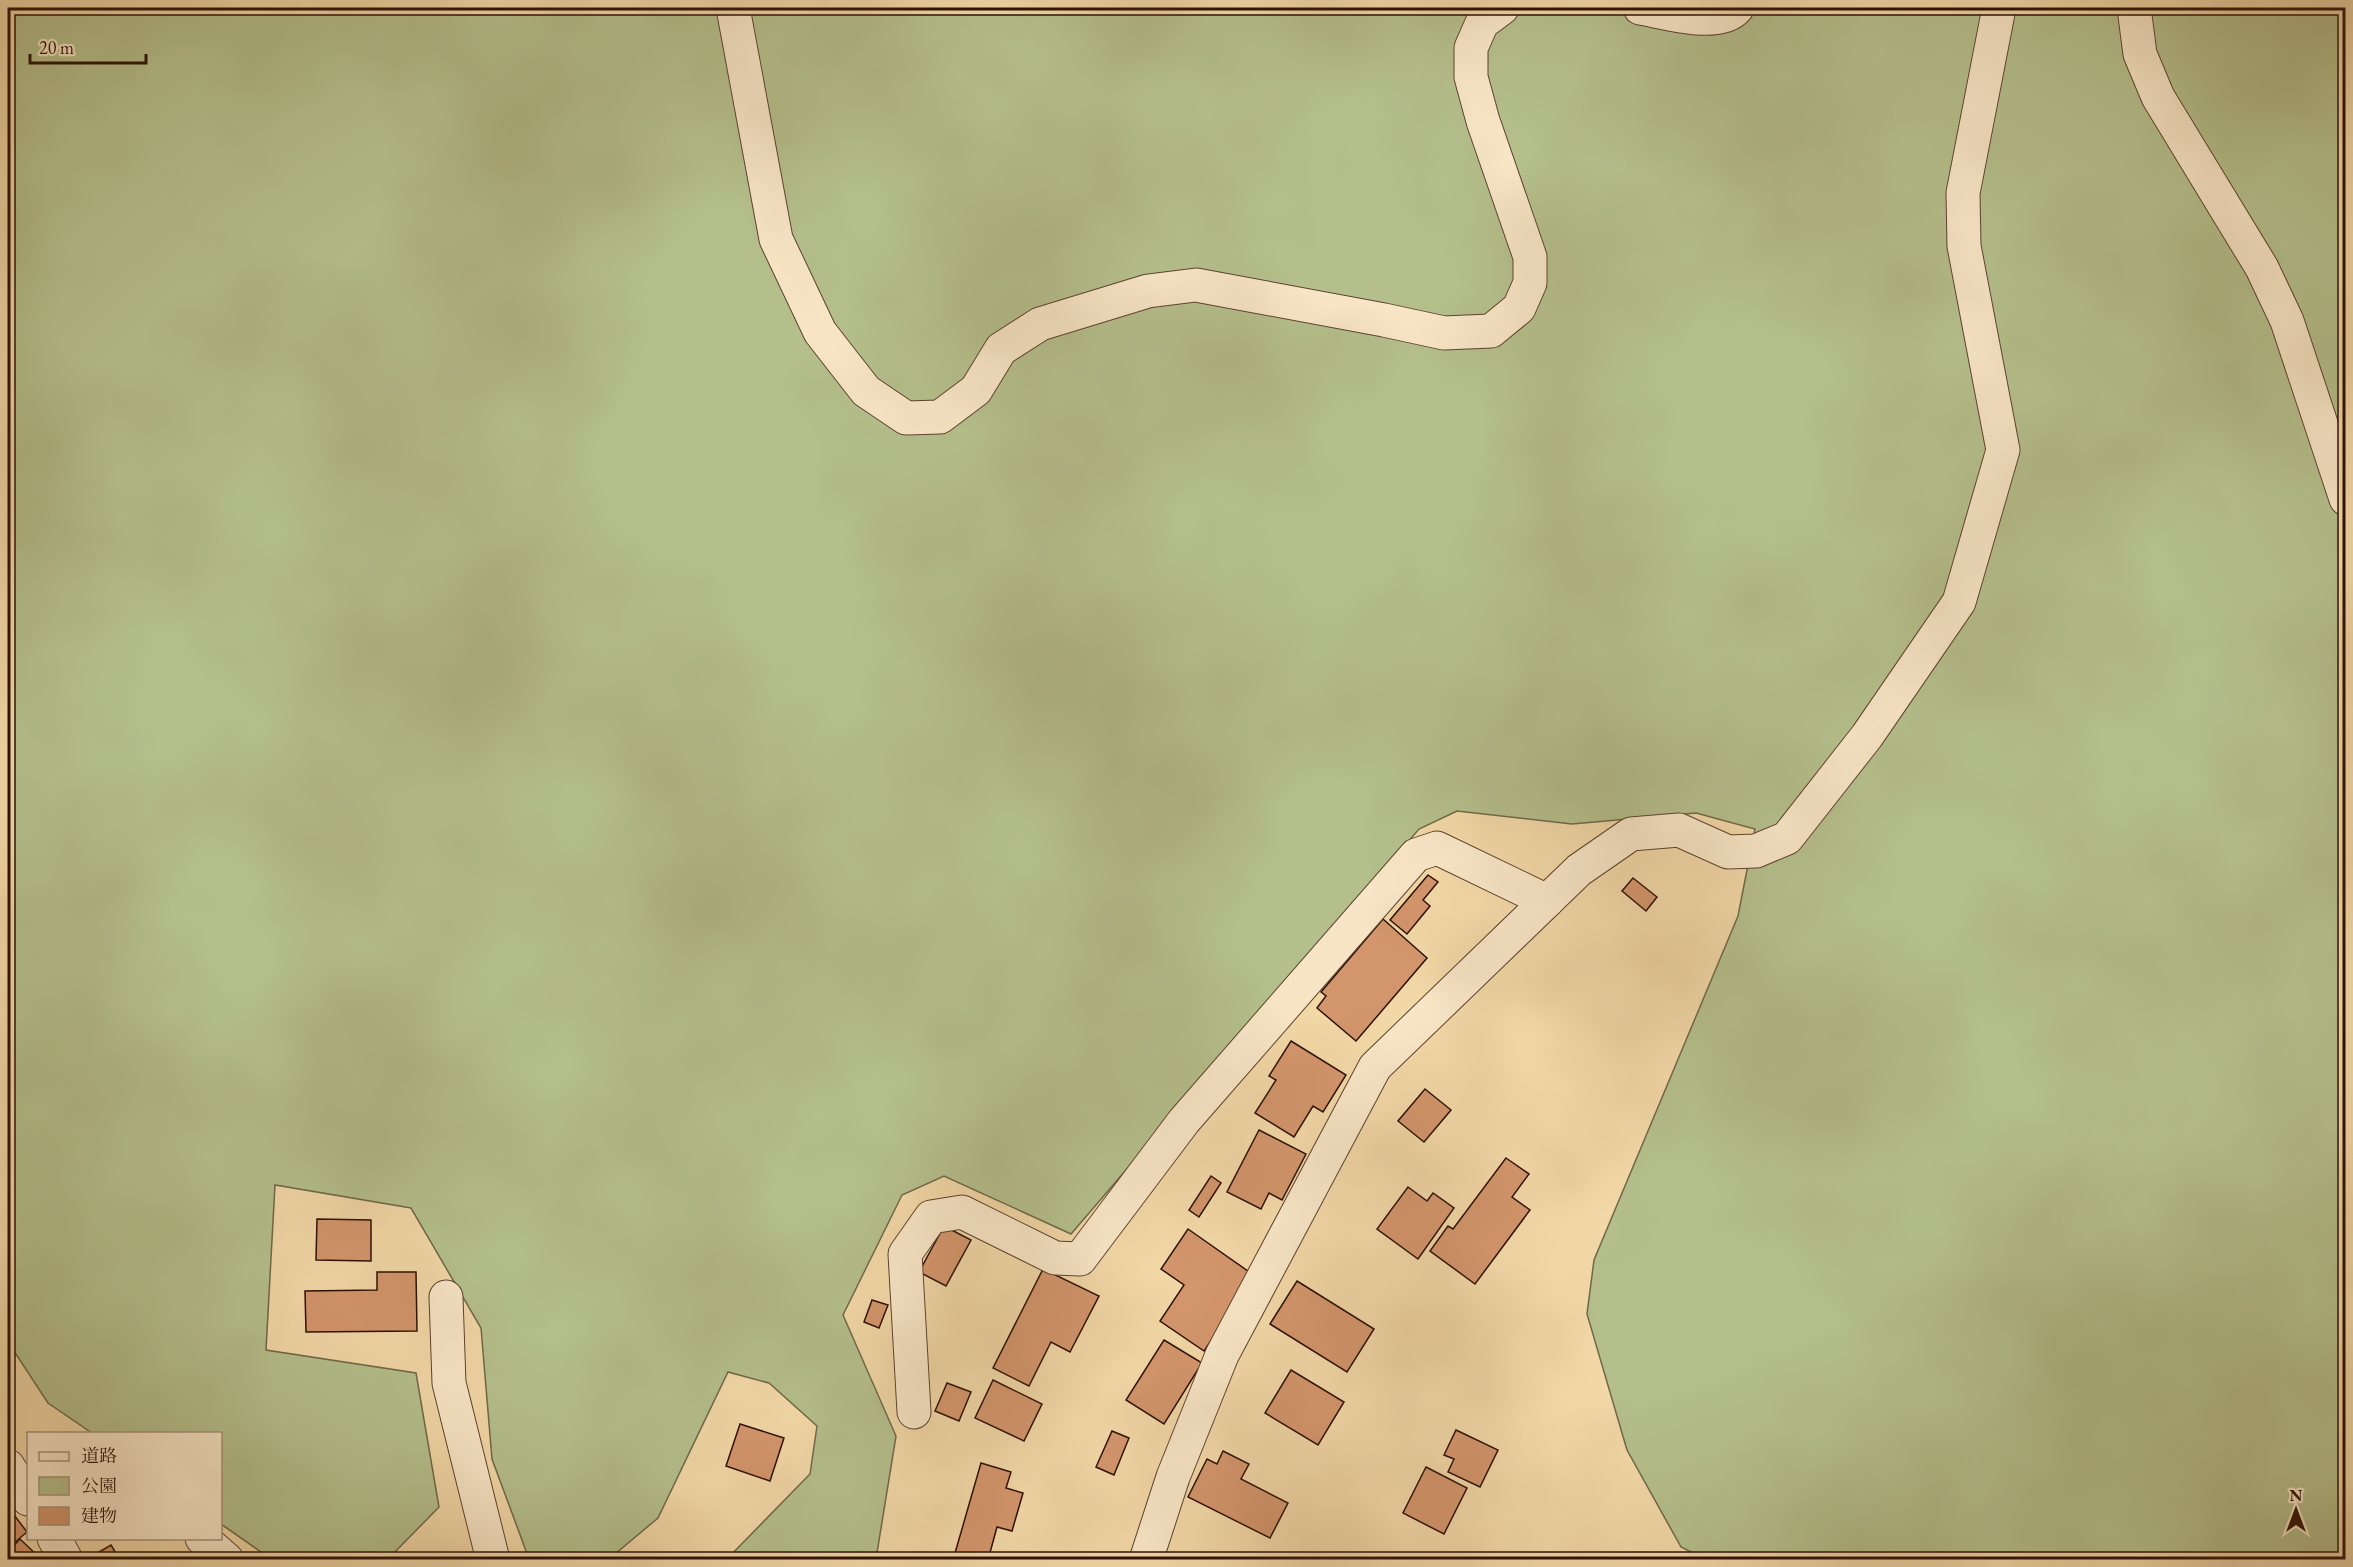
<svg xmlns="http://www.w3.org/2000/svg" width="2353" height="1567" viewBox="0 0 2353 1567" font-family="'EB Garamond','Noto Serif JP',serif">
	<style>
		.green { fill: #b4bf8c; stroke: #706849; stroke-width: 1.5 }
		.building { fill: #d3956c; stroke: #2c1106; stroke-width: 1.5 }
		.lines { fill: none; stroke-linecap: round; stroke-linejoin: round }
		.minor-casing { stroke: #5e422e; stroke-width: 35 }
		.minor { stroke: #f7e5c6; stroke-width: 33 }
	</style>
	<rect width="100%" height="100%" fill="#f2d7a7"/>
	<filter id="stains"><feTurbulence type="fractalNoise" baseFrequency=".00333" numOctaves="4"/><feColorMatrix values="0 0 0 0 .2 0 0 0 0 .09 0 0 0 0 .02 0 0 0 .5 -.17"/></filter>
	<radialGradient id="worn" r=".72"><stop offset=".6" stop-color="#630" stop-opacity="0"/><stop offset="1" stop-color="#630" stop-opacity=".3"/></radialGradient>
	<polygon class="green" points="8,8 2345,8 2345,1559 1707,1560 1681,1547 1627,1450 1587,1314 1594,1260 1738,916 1755,829 1696,813 1572,824 1457,811 1419,829 1071,1234 944,1176 902,1195 843,1315 896,1436 876,1559 727,1559 810,1474 817,1426 769,1383 728,1372 658,1518 609,1559 529,1559 492,1459 481,1328 411,1208 275,1185 266,1350 416,1373 439,1507 388,1559 271,1559 221,1524 220,1434 92,1433 48,1403 8,1342"/>
	<g class="building">
		<polygon points="1428,875 1438,882 1423,900 1430,906 1407,934 1390,920"/>
		<polygon points="1633,878 1657,897 1646,911 1622,891"/>
		<polygon points="1383,919 1427,958 1356,1041 1317,1008 1326,996 1321,992"/>
		<polygon points="1291,1041 1346,1075 1323,1112 1313,1106 1294,1137 1255,1113 1276,1080 1269,1076"/>
		<polygon points="1425,1089 1451,1110 1424,1142 1398,1121"/>
		<polygon points="1259,1130 1306,1154 1282,1200 1269,1193 1261,1209 1227,1192"/>
		<polygon points="1506,1158 1529,1174 1512,1197 1530,1210 1475,1284 1430,1251 1448,1226 1453,1229"/>
		<polygon points="1211,1176 1221,1183 1199,1217 1189,1210"/>
		<polygon points="1408,1187 1427,1201 1433,1193 1454,1208 1418,1259 1377,1229"/>
		<polygon points="317,1219 371,1220 371,1261 316,1260"/>
		<polygon points="944,1226 971,1240 946,1286 919,1272"/>
		<polygon points="1188,1229 1255,1276 1204,1351 1160,1321 1184,1285 1161,1269"/>
		<polygon points="1043,1269 1099,1296 1070,1352 1051,1342 1029,1386 993,1368"/>
		<polygon points="377,1272 416,1272 417,1331 306,1332 305,1291 377,1290"/>
		<polygon points="1297,1281 1374,1329 1347,1372 1270,1324"/>
		<polygon points="872,1300 888,1305 879,1328 864,1322"/>
		<polygon points="1164,1340 1202,1363 1164,1424 1126,1400"/>
		<polygon points="1291,1370 1344,1402 1318,1445 1265,1413"/>
		<polygon points="993,1380 1042,1404 1024,1441 975,1418"/>
		<polygon points="947,1383 971,1392 959,1421 935,1411"/>
		<polygon points="740,1424 784,1438 770,1481 726,1466"/>
		<polygon points="1456,1430 1498,1450 1480,1487 1448,1472 1454,1459 1444,1455"/>
		<polygon points="1112,1431 1129,1438 1114,1475 1096,1467"/>
		<polygon points="1223,1451 1249,1464 1241,1479 1288,1503 1270,1538 1188,1497 1207,1459 1217,1464"/>
		<polygon points="981,1463 1011,1472 1006,1488 1023,1493 1012,1531 997,1527 988,1560 953,1560"/>
		<polygon points="1426,1467 1467,1488 1444,1534 1403,1513"/>
		<polygon points="8,1507 27,1532 8,1548"/>
		<polygon points="20,1539 42,1560 8,1560 8,1552"/>
		<polygon points="111,1545 120,1560 87,1560 87,1559"/>
	</g>
	<g class="lines">
		<g class="minor-casing">
			<g id="minor">
				<polyline points="733,8 776,239 820,332 866,391 906,418 940,417 976,390 1001,349 1040,324 1148,291 1196,285 1384,320 1444,333 1491,331 1519,308 1530,283 1530,257 1483,121 1471,77 1471,48 1482,23 1502,8"/>
				<path d="M 1640,8 C 1664,12 1719,29 1737,8"/>
				<polyline points="2134,8 2140,54 2158,97 2262,268 2287,321 2346,499"/>
				<polyline points="446,1297 449,1383 493,1560"/>
				<polyline points="914,1412 905,1254 931,1217 962,1212 1055,1258 1080,1259 1184,1121 1416,855 1437,848 1547,901"/>
				<polyline points="8,1466 28,1499"/>
				<polyline points="54,1538 66,1560"/>
				<polyline points="202,1538 227,1560"/>
				<polyline points="1146,1560 1173,1477 1222,1355 1375,1067 1579,870 1631,834 1679,830 1728,852 1756,851 1787,838 1867,736 1959,602 2003,450 1964,246 1963,193 1999,8"/>
			</g>
		</g>
		<use href="#minor" class="minor"/>
	</g>
	<rect width="2353" height="1567" fill="none" stroke="#f2d7a7" stroke-width="30"/>
	<rect x="9" y="9" width="2335" height="1549" fill="none" stroke="#2c1106" stroke-width="3"/>
	<rect x="15" y="15" width="2323" height="1537" fill="none" stroke="#2c1106" stroke-width="1.5"/>
	<rect x="27" y="1432" width="195" height="108" fill="#f7e5c6" stroke="#a69079" stroke-width="1.5"/>
	<rect x="39" y="1452" width="30" height="9" fill="#f7e5c6" stroke="#a69079" stroke-width="1.5"/>
	<text x="81" y="1462" font-size="18" fill="#2c1106">道路</text>
	<rect x="39" y="1477" width="30" height="18" fill="#b4bf8c" stroke="#a69079" stroke-width="1.5"/>
	<text x="81" y="1492" font-size="18" fill="#2c1106">公園</text>
	<rect x="39" y="1507" width="30" height="18" fill="#d3956c" stroke="#a69079" stroke-width="1.5"/>
	<text x="81" y="1522" font-size="18" fill="#2c1106">建物</text>
	<g transform="translate(2296 1510)" stroke="#f7e5c6" stroke-width="4.5" paint-order="stroke">
	<path d="M0-4.5L10 22L0 15L-10 22Z" fill="#2c1106"/>
	<text y="-9" font-size="16" font-weight="bold" text-anchor="middle" fill="#2c1106">N</text>
	</g>
	<path d="M30 54v9h116v-9" fill="none" stroke="#2c1106" stroke-width="3"/>
	<text x="39" y="54" font-size="18" fill="#2c1106" stroke="#f7e5c6" stroke-width="4.5" paint-order="stroke">20 m</text>
	<rect width="100%" height="100%" filter="url(#stains)"/>
	<rect width="100%" height="100%" fill="url(#worn)"/>
</svg>
